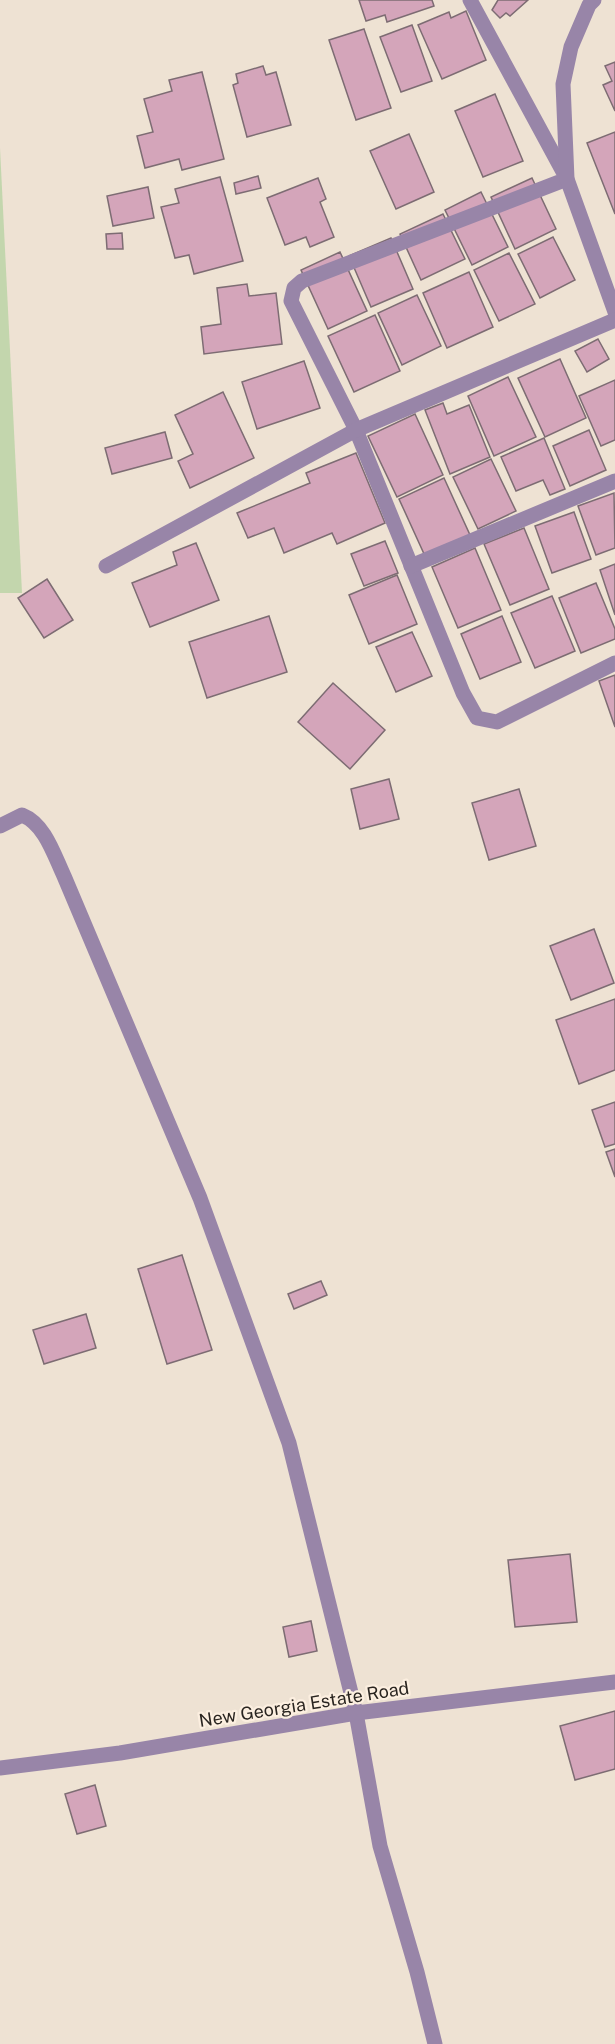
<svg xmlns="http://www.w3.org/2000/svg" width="615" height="2044" viewBox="0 0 615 2044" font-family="'Public Sans',sans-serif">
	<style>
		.green { fill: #c3d6ad }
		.building { fill: #d4a5ba; stroke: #7d6c73; stroke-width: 1.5 }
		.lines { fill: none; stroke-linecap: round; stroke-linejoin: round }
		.minor { stroke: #9885a8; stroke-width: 15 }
		.labels { text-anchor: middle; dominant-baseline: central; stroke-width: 4.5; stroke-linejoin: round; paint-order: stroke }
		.street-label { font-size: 18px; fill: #2a2520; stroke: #fcefe0 }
	</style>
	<rect width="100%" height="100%" fill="#eee2d3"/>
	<polygon class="green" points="0,148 22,593 0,593"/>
	<g class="building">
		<polygon points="359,0 432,0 434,6 387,22 385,15 366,21"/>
		<polygon points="498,0 528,0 510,16 506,13 500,18 492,10"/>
		<polygon points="466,11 486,60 442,79 418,25 449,12 451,18"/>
		<polygon points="412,25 432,81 401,92 380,37"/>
		<polygon points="364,29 391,108 356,120 329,40"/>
		<polygon points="615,62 615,111 603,85 612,81 605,66"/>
		<polygon points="263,66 266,75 276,72 291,125 247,137 233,85 238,83 236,74"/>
		<polygon points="202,72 224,159 182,170 179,159 145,168 137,136 153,132 144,99 172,91 169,80"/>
		<polygon points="495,94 523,161 483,177 455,111"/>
		<polygon points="615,132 615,214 587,143"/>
		<polygon points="409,134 434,192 396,209 370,151"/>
		<polygon points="258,176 261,188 236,194 234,183"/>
		<polygon points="220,177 243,261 194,274 189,255 175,258 161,207 179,203 175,189"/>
		<polygon points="318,178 326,199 320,202 334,237 310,247 306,237 285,245 267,198"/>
		<polygon points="532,178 556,229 515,249 491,197"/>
		<polygon points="148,187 154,218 113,226 107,196"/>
		<polygon points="481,192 508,247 472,265 445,210"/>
		<polygon points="443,214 465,259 421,280 400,234"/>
		<polygon points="122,233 123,249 107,249 106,234"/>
		<polygon points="553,237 575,280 540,298 518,254"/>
		<polygon points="391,238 413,289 371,307 349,256"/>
		<polygon points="340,252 367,311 328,329 301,270"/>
		<polygon points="509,253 535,304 499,321 474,270"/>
		<polygon points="469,272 493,327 447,348 423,293"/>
		<polygon points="247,284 249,296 276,293 282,344 204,354 201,327 221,324 217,288"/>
		<polygon points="417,295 441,346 402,365 378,313"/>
		<polygon points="375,315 400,371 354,392 328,336"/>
		<polygon points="598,339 609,359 587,372 575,351"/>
		<polygon points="560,359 586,418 545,437 518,378"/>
		<polygon points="304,361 320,408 257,429 242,382"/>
		<polygon points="508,377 536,437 494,456 468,396"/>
		<polygon points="615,380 615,440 601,446 579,396"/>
		<polygon points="223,392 254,458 190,488 178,461 193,454 175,415"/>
		<polygon points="443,403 447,414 469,405 490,457 450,474 425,410"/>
		<polygon points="415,414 443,475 397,497 368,436"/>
		<polygon points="589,430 606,470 570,486 553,446"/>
		<polygon points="165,432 172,458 112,474 105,448"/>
		<polygon points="544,438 565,489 550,495 543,480 516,491 501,457"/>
		<polygon points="356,453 385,523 337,544 332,533 284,553 274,528 248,538 237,513 310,483 306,473"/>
		<polygon points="491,459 516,511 478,529 453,477"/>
		<polygon points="444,478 470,535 425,556 399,499"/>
		<polygon points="614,493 615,548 596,555 578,506"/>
		<polygon points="574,512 591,559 552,573 535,526"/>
		<polygon points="524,528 549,589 510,605 484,544"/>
		<polygon points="385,541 398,573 364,586 351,554"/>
		<polygon points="196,543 219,600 150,627 132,583 177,565 173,552"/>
		<polygon points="475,548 501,610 458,628 432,567"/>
		<polygon points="615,564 615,615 600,570"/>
		<polygon points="397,575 417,624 369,644 349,595"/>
		<polygon points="47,579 73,620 44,638 18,598"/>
		<polygon points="596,583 615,629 615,639 581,653 559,598"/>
		<polygon points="552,596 575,651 535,668 511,613"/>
		<polygon points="269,616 287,672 207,698 189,642"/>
		<polygon points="502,616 521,662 480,679 461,634"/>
		<polygon points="412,632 432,676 396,692 376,647"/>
		<polygon points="615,675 615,727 599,681"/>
		<polygon points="333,683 385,730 350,769 298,722"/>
		<polygon points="389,779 399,819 360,829 351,789"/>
		<polygon points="519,789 536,846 489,860 472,803"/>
		<polygon points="594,929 614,983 571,1000 550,946"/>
		<polygon points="615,999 615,1070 579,1084 556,1020"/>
		<polygon points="615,1102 615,1144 605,1147 592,1110"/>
		<polygon points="615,1149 615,1177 606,1152"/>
		<polygon points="182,1255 212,1350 167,1364 138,1269"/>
		<polygon points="321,1281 327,1295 294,1309 288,1294"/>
		<polygon points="86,1314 96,1348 44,1364 33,1330"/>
		<polygon points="570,1554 577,1622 515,1627 508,1560"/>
		<polygon points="311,1621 317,1651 289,1657 283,1627"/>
		<polygon points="615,1711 615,1769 575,1780 560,1726"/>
		<polygon points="95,1785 106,1826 77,1834 65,1794"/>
	</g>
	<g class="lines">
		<g class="minor">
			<polyline points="470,0 567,179 302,281 294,288 291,301 356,430 463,693 477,718 497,722 615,663"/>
			<polyline points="594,0 589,5 571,47 563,84 567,179 615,312"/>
			<polyline points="106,566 356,430 615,320"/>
			<polyline points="411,566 615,481"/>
			<path d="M 0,826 L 22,815 C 45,824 54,855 64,876 L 200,1198 L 289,1443 L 356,1713 L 380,1846 L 417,1972 L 435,2044"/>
			<polyline points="0,1768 120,1753 356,1713 615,1682"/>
		</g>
	</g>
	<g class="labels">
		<g class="street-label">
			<text transform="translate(304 1704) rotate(-9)">New Georgia Estate Road</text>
		</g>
	</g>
</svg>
